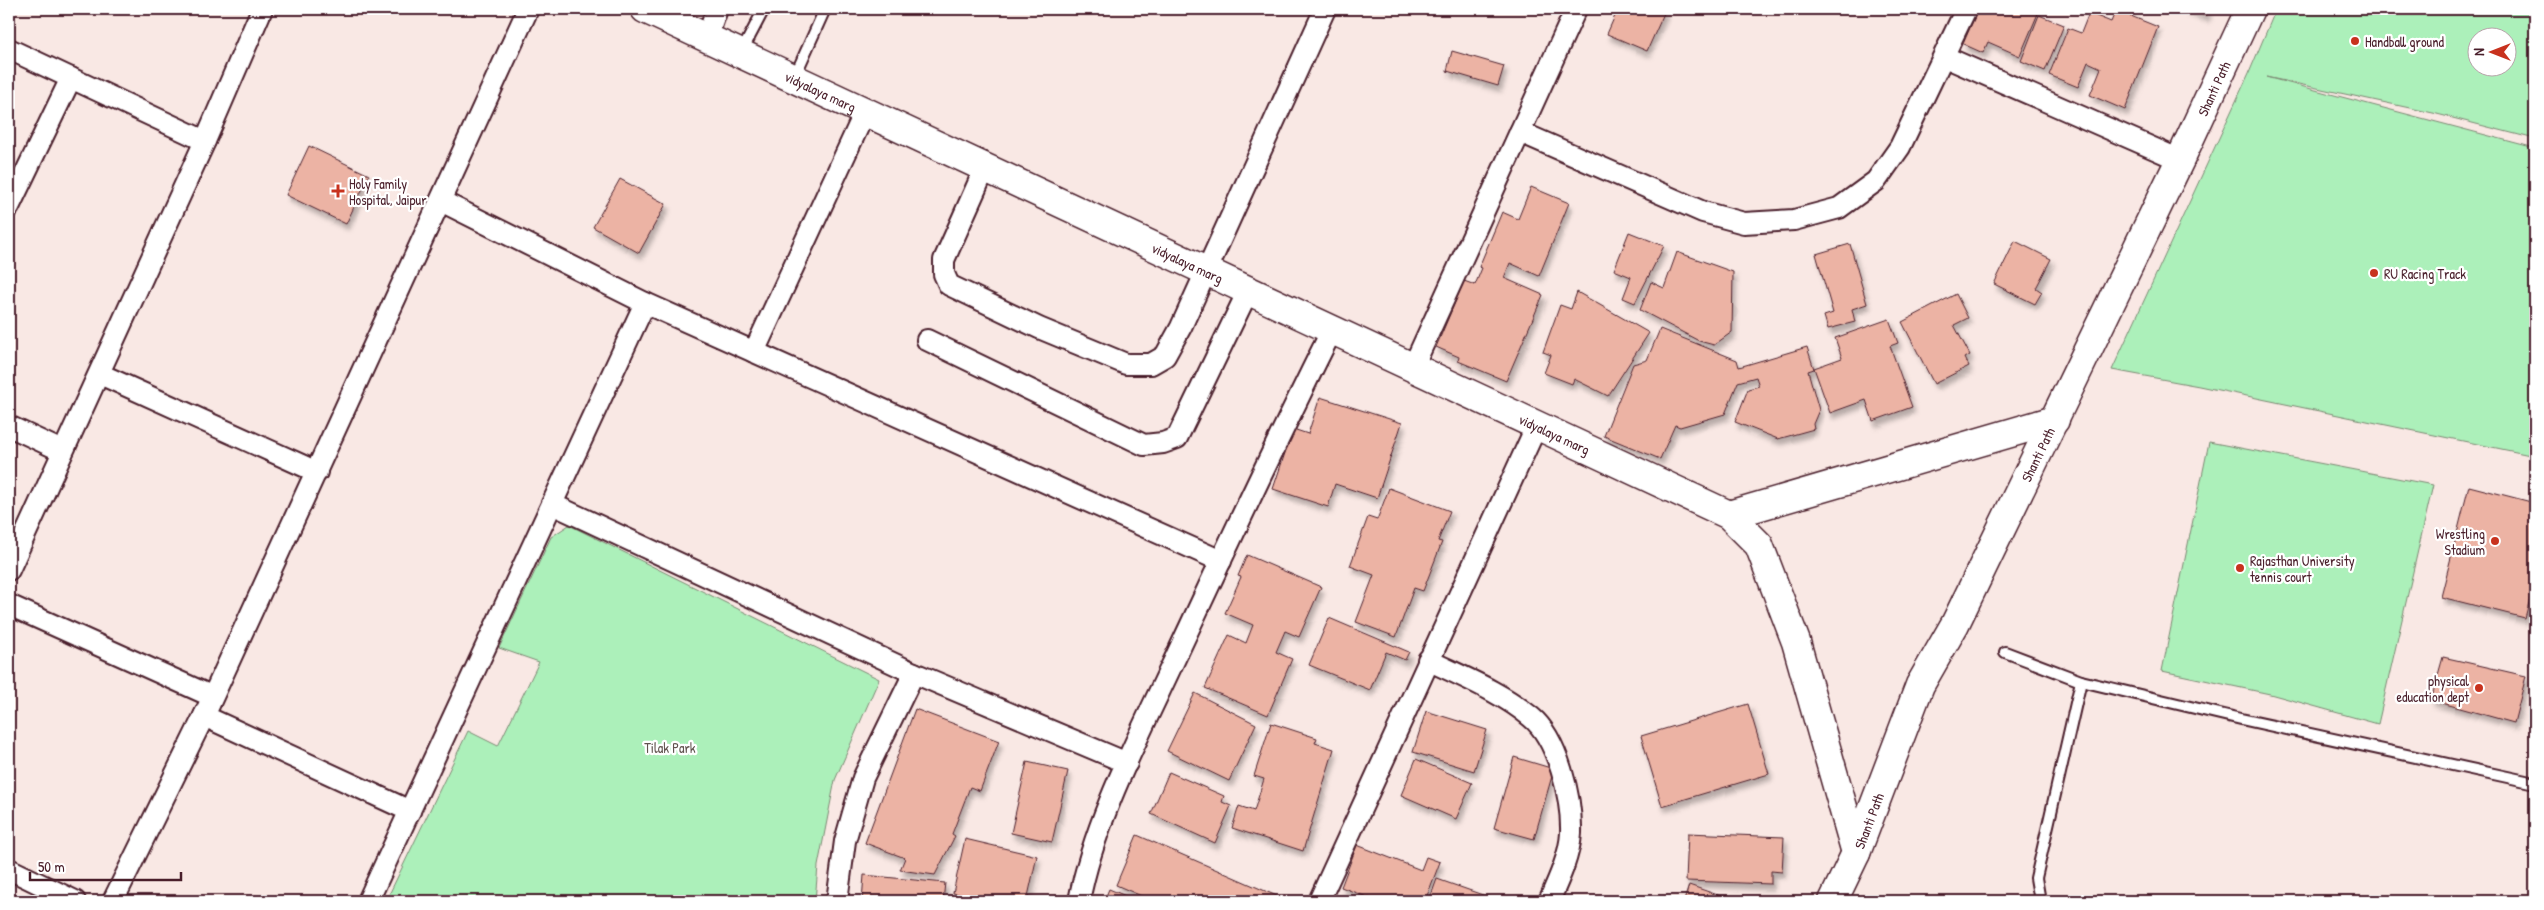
<svg xmlns="http://www.w3.org/2000/svg" width="2544" height="910" viewBox="0 0 2544 910" font-family="'Patrick Hand',sans-serif">
	<style>
		.green { fill: #acf0ba; stroke: #7b8872; fill-rule: evenodd }
		.building { fill: #ecb3a4; stroke: #4a1f2b; filter: url(#shadow) }
		.lines { fill: none; stroke-linecap: round; stroke-linejoin: round }
		.lane-casing { stroke: #4a1f2b; stroke-width: 14 }
		.street-casing { stroke: #4a1f2b; stroke-width: 24 }
		.secondary-casing { stroke: #4a1f2b; stroke-width: 31 }
		.lane { stroke: #fff; stroke-width: 10 }
		.street { stroke: #fff; stroke-width: 20 }
		.secondary { stroke: #fff; stroke-width: 28 }
		.poi-dot { fill: #c8321e; stroke: #fff; stroke-width: 2 }
		.labels { text-anchor: middle; dominant-baseline: central; stroke-width: 4.5; stroke-linejoin: round; paint-order: stroke }
		.poi-label { font-size: 14px; fill: #4a1f2b; stroke: #fff; text-anchor: start }
		.street-label { font-size: 14px; fill: #4a1f2b; stroke: #fff }
		.park-label { font-size: 14px; fill: #62534f; stroke: #fff }
	</style>
	<defs>
		<filter id="shadow"><feDropShadow dx="3" dy="5.5" stdDeviation="2.5" flood-color="#0004"/></filter>
	</defs>
	<rect width="100%" height="100%" fill="#f9e8e4"/>
	<filter id="ink" filterUnits="userSpaceOnUse"><feTurbulence type="fractalNoise" baseFrequency=".02" numOctaves="2"/><feDisplacementMap in="SourceGraphic" scale="10" xChannelSelector="R" yChannelSelector="G"/><feConvolveMatrix kernelMatrix="1 2 1 2 8 2 1 2 1" color-interpolation-filters="sRGB"/></filter>
	<g filter="url(#ink)">
		<g class="green">
			<path d="M 2276,9 L 2535,9 L 2535,139 L 2433,113 L 2266,77 L 2535,148 L 2535,456 L 2199,386 L 2112,370 L 2249,73 ZM 2476,38 L 2506,38 L 2506,68 L 2476,68 Z"/>
			<polygon points="2209,442 2433,485 2378,724 2270,694 2162,671"/>
			<polygon points="569,525 879,679 835,780 818,866 815,901 386,901 468,731 498,746 539,662 499,648 551,537"/>
		</g>
		<g class="building">
			<polygon points="1618,9 1660,9 1665,11 1647,51 1607,34"/>
			<polygon points="1978,9 2035,9 2039,11 2020,56 1988,42 1983,53 1963,44"/>
			<polygon points="2185,9 2208,9 2206,16"/>
			<polygon points="2116,10 2158,27 2125,110 2090,95 2101,68 2088,62 2078,87 2049,75 2068,28 2081,33 2089,13 2111,22"/>
			<polygon points="2039,15 2064,25 2045,71 2021,61"/>
			<polygon points="1452,51 1504,66 1498,86 1447,71"/>
			<polygon points="309,146 369,175 346,224 286,195"/>
			<polygon points="620,179 666,204 639,253 593,227"/>
			<polygon points="1531,187 1569,203 1539,276 1510,263 1504,278 1543,295 1506,381 1458,361 1459,357 1436,347 1464,281 1475,285 1482,268 1479,267 1502,212 1518,219"/>
			<polygon points="1629,232 1664,246 1635,303 1623,298 1631,277 1614,270"/>
			<polygon points="2015,241 2051,259 2036,288 2042,292 2035,304 1994,284"/>
			<polygon points="1850,244 1867,304 1852,309 1855,322 1828,329 1824,316 1833,313 1816,254"/>
			<polygon points="1677,252 1733,272 1732,332 1714,345 1699,341 1640,310 1651,282 1664,288"/>
			<polygon points="1577,292 1649,333 1608,396 1574,379 1572,384 1544,373 1551,355 1543,352 1560,305 1571,309"/>
			<polygon points="1956,294 1968,318 1954,325 1970,355 1965,358 1969,366 1934,384 1902,322"/>
			<polygon points="1889,319 1898,343 1890,346 1912,407 1873,421 1866,400 1830,413 1814,368 1842,358 1835,338"/>
			<polygon points="1660,329 1737,360 1739,367 1807,347 1814,369 1808,371 1819,410 1813,424 1814,429 1778,439 1735,422 1748,389 1759,386 1756,377 1738,382 1725,414 1680,427 1675,425 1660,459 1604,436 1633,364 1647,360"/>
			<polygon points="1320,397 1402,423 1377,498 1335,484 1328,507 1273,489 1293,429 1308,434"/>
			<polygon points="2469,486 2535,503 2535,579 2525,618 2441,597"/>
			<polygon points="1389,488 1450,511 1438,541 1442,542 1423,591 1414,588 1396,637 1356,622 1374,575 1350,566 1368,517 1377,520"/>
			<polygon points="1247,555 1321,587 1299,637 1285,631 1276,652 1292,659 1268,715 1205,688 1229,635 1246,643 1253,625 1225,613 1241,577 1238,576"/>
			<polygon points="1329,618 1409,652 1405,660 1386,652 1370,690 1309,665"/>
			<polygon points="2443,657 2526,676 2514,723 2431,700"/>
			<polygon points="1195,693 1256,724 1229,781 1167,751"/>
			<polygon points="1748,704 1769,774 1662,806 1641,736"/>
			<polygon points="915,709 999,741 980,791 970,787 952,834 955,836 935,875 900,870 905,858 865,843"/>
			<polygon points="1426,711 1487,730 1474,771 1413,752"/>
			<polygon points="1271,723 1317,738 1315,743 1334,749 1303,851 1232,828 1239,806 1254,811 1264,779 1254,776"/>
			<polygon points="1514,757 1554,769 1534,839 1494,828"/>
			<polygon points="1416,759 1472,783 1456,819 1401,795"/>
			<polygon points="1027,762 1068,771 1052,842 1011,833"/>
			<polygon points="1169,772 1224,796 1222,802 1231,806 1215,843 1151,814"/>
			<polygon points="1688,833 1784,837 1782,872 1771,871 1771,884 1686,881"/>
			<polygon points="1137,835 1279,897 1277,901 1153,901 1116,885"/>
			<polygon points="965,839 1037,856 1027,901 988,901 953,893"/>
			<polygon points="1357,845 1421,870 1426,857 1440,862 1425,901 1377,901 1341,887"/>
			<polygon points="864,875 945,883 943,901 862,901"/>
			<polygon points="1437,879 1500,901 1429,901"/>
			<polygon points="1689,885 1735,901 1684,901"/>
			<polygon points="1109,889 1138,901 1104,901"/>
		</g>
		<g class="lines">
			<g class="lane-casing">
				<g id="lane">
					<polyline points="741,53 764,9"/>
					<polyline points="794,78 825,9"/>
					<polyline points="2005,652 2081,681 2036,878 2040,901"/>
					<polyline points="2081,681 2241,719 2535,783"/>
				</g>
			</g>
			<g class="street-casing">
				<g id="street">
					<polyline points="707,38 717,9"/>
					<polyline points="9,49 205,141"/>
					<polyline points="1945,57 2180,160"/>
					<polyline points="1520,132 1703,212 1744,223 1794,220 1839,208 1876,181 1900,147 1966,9"/>
					<polyline points="985,168 944,260 944,274 949,285 1039,328 1126,364 1151,364 1165,356 1181,327 1325,9"/>
					<polyline points="441,201 645,303 1221,561"/>
					<polyline points="9,207 71,78"/>
					<polyline points="927,340 1144,445 1163,443 1177,438 1248,291"/>
					<polyline points="754,352 865,112"/>
					<polyline points="1413,367 1576,9"/>
					<polyline points="100,374 317,472"/>
					<polyline points="9,426 62,451"/>
					<polyline points="552,504 914,673 1127,763"/>
					<polyline points="9,570 205,141 262,9"/>
					<polyline points="9,605 211,696"/>
					<path d="M 1428,660 C 1463,677 1501,692 1531,717 C 1558,739 1572,799 1571,833 C 1570,855 1558,881 1549,901"/>
					<polyline points="204,716 410,811"/>
					<polyline points="9,869 75,901"/>
					<polyline points="113,901 204,716 528,9"/>
					<polyline points="368,901 645,303"/>
					<polyline points="837,901 845,841 863,778 914,673"/>
					<path d="M 1079,901 C 1094,822 1137,740 1171,667 C 1224,554 1276,441 1332,330"/>
					<polyline points="1319,901 1537,425"/>
				</g>
			</g>
			<g class="secondary-casing">
				<g id="secondary">
					<path id="s1" d="M 645,9 L 1729,515 L 1759,545 L 1796,642 L 1856,853"/>
					<polyline points="1729,515 2055,420"/>
					<path id="s2" d="M 1833,901 L 1856,853 L 1920,685 L 1955,624 L 2180,160 L 2250,9"/>
				</g>
			</g>
			<use href="#lane" class="lane"/>
			<use href="#street" class="street"/>
			<use href="#secondary" class="secondary"/>
		</g>
	</g>
	<g class="poi-dot">
		<circle cx="2355" cy="41" r="5"/>
		<path d="M335.5 183.5h5v5h5v5h-5v5h-5v-5h-5v-5h5z"/>
		<circle cx="2374" cy="273" r="5"/>
		<circle cx="2495" cy="541" r="5"/>
		<circle cx="2240" cy="568" r="5"/>
		<circle cx="2479" cy="688" r="5"/>
	</g>
	<g class="labels">
		<g class="poi-label">
			<text x="2365" y="41">Handball ground</text>
			<text x="349" y="183">Holy Family<tspan x="349" dy="16">Hospital, Jaipur</tspan></text>
			<text x="2384" y="273">RU Racing Track</text>
			<text x="2485" y="533" text-anchor="end">Wrestling<tspan x="2485" dy="16">Stadium</tspan></text>
			<text x="2250" y="560">Rajasthan University<tspan x="2250" dy="16">tennis court</tspan></text>
			<text x="2469" y="680" text-anchor="end">physical<tspan x="2469" dy="16">education dept</tspan></text>
		</g>
		<g class="street-label">
			<text stroke="none"><textPath href="#s2" startOffset="898">Shanti Path</textPath></text>
			<text stroke="none"><textPath href="#s1" startOffset="194">vidyalaya marg</textPath></text>
			<text stroke="none"><textPath href="#s1" startOffset="599">vidyalaya marg</textPath></text>
			<text stroke="none"><textPath href="#s1" startOffset="1004">vidyalaya marg</textPath></text>
			<text stroke="none"><textPath href="#s2" startOffset="492">Shanti Path</textPath></text>
			<text stroke="none"><textPath href="#s2" startOffset="88">Shanti Path</textPath></text>
		</g>
		<g class="park-label">
			<text x="670" y="747">Tilak Park</text>
		</g>
	</g>
	<rect width="2544" height="910" fill="none" stroke="#fff" stroke-width="30"/>
	<rect x="15" y="15" width="2514" height="880" fill="none" stroke="#4a1f2b" stroke-width="2" filter="url(#ink)"/>
	<g transform="translate(2492 52) rotate(270)"><circle r="24" fill="#ffffff" stroke="#b7a5aa"/>
	<path d="M0-4L9 19L0 12L-9 19Z" fill="#c8321e"/>
	<text y="-8" font-size="14" font-weight="bold" text-anchor="middle" fill="#4a1f2b">N</text>
	</g>
	<path d="M30 872v8h151v-8" fill="none" stroke="#4a1f2b" stroke-width="2.5"/>
	<text x="38" y="872" font-size="15" fill="#4a1f2b" stroke="#ffffff" stroke-width="4" paint-order="stroke">50 m</text>
</svg>
